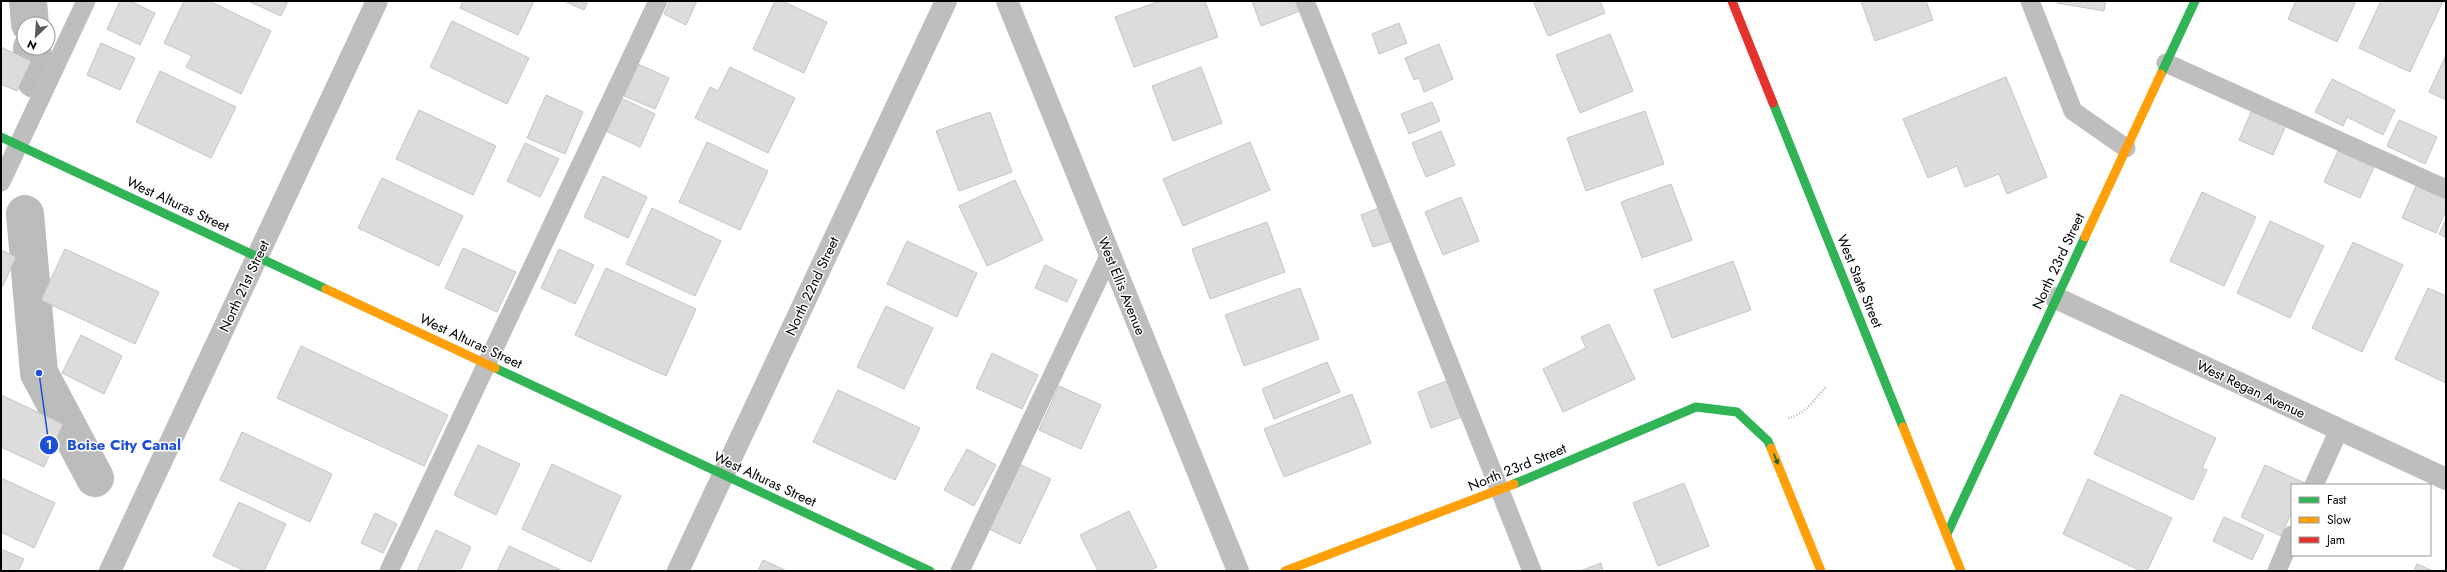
<svg xmlns="http://www.w3.org/2000/svg" width="2447" height="572" viewBox="0 0 2447 572" font-family="Jost,sans-serif">
	<style>
		.lines { fill: none; stroke-linecap: round; stroke-linejoin: round }
		.canal { stroke: #bcbcbc; stroke-width: 38 }
		.building { fill: #dcdcdc; stroke: #c5c5c5 }
		.path { stroke: #b8b8b8; stroke-width: 2.5; stroke-dasharray: 1 2; stroke-linecap: butt }
		.lane { stroke: #bebebe; stroke-width: 19 }
		.street { stroke: #bebebe; stroke-width: 22 }
		.fast { stroke: #30b455; stroke-width: 9 }
		.slow { stroke: #ff9f0a; stroke-width: 9 }
		.jam { stroke: #e5322d; stroke-width: 9 }
		.oneway { fill: #1a632f }
		.labels { text-anchor: middle; dominant-baseline: central; stroke-width: 3; stroke-linejoin: round; paint-order: stroke }
		.street-label { font-size: 14px; fill: #000; stroke: #fff }
		.leader { fill: none; stroke: #1d4ed8; stroke-width: 1.5 }
		.callout-dot { fill: #1d4ed8; stroke: #fff; stroke-width: 1.5 }
		.mark-label { font-size: 12px; text-anchor: middle; font-weight: bold; fill: #fff }
		.callout-label { font-size: 15px; text-anchor: middle; font-weight: bold; fill: #1d4ed8; stroke: #fff; stroke-width: 3; stroke-linejoin: round; paint-order: stroke }
	</style>
	<rect width="100%" height="100%" fill="#fff"/>
	<g class="lines">
		<g class="canal">
			<polyline points="28,1 30,24"/>
			<polyline points="32,48 35,79"/>
			<polyline points="25,214 39,373 95,478"/>
		</g>
	</g>
	<g class="building">
		<polygon points="120,1 130,1 155,13 140,45 107,29"/>
		<polygon points="184,1 209,1 271,31 241,94 186,67 192,56 164,43"/>
		<polygon points="248,1 288,1 281,16"/>
		<polygon points="463,1 534,1 518,35 460,8"/>
		<polygon points="564,1 588,1 584,10"/>
		<polygon points="670,1 697,1 686,25 664,14"/>
		<polygon points="775,1 782,1 827,22 804,73 753,49"/>
		<polygon points="1160,1 1205,1 1218,37 1134,67 1115,17"/>
		<polygon points="1252,1 1296,1 1300,11 1261,26"/>
		<polygon points="1533,1 1600,1 1605,13 1548,36"/>
		<polygon points="1861,1 1926,1 1933,20 1875,41"/>
		<polygon points="2057,1 2106,1 2104,11 2057,3"/>
		<polygon points="2296,1 2356,1 2337,42 2288,19"/>
		<polygon points="2381,1 2443,1 2410,72 2359,48"/>
		<polygon points="452,21 529,58 507,104 430,67"/>
		<polygon points="1399,23 1407,43 1379,54 1372,34"/>
		<polygon points="1610,34 1633,91 1580,113 1556,55"/>
		<polygon points="101,43 135,58 120,90 87,75"/>
		<polygon points="1439,44 1453,79 1424,92 1419,78 1414,80 1405,58"/>
		<polygon points="1,47 31,61 17,91 1,84"/>
		<polygon points="2446,55 2446,100 2429,92"/>
		<polygon points="638,64 669,78 655,109 624,96"/>
		<polygon points="730,67 795,98 768,153 695,118 710,87 718,91"/>
		<polygon points="1201,67 1222,123 1173,141 1152,86"/>
		<polygon points="160,71 236,107 211,158 136,122"/>
		<polygon points="2006,77 2047,177 2007,194 1999,174 1965,187 1957,166 1928,178 1903,119"/>
		<polygon points="2332,79 2395,110 2383,135 2347,117 2343,126 2315,112"/>
		<polygon points="546,95 583,112 565,154 527,138"/>
		<polygon points="621,98 655,114 640,147 606,131"/>
		<polygon points="1432,102 1440,121 1409,134 1401,114"/>
		<polygon points="419,110 496,146 473,195 396,159"/>
		<polygon points="2252,110 2286,125 2273,155 2239,140"/>
		<polygon points="1645,111 1664,164 1586,191 1567,138"/>
		<polygon points="990,112 1012,172 959,191 936,131"/>
		<polygon points="2399,120 2437,137 2425,164 2387,146"/>
		<polygon points="1441,131 1455,165 1426,177 1412,143"/>
		<polygon points="707,142 768,171 740,230 679,202"/>
		<polygon points="1250,142 1270,190 1183,226 1163,179"/>
		<polygon points="525,143 559,159 540,197 507,181"/>
		<polygon points="2338,151 2374,167 2360,198 2324,182"/>
		<polygon points="603,176 647,197 628,238 584,217"/>
		<polygon points="382,178 463,216 439,266 358,228"/>
		<polygon points="1015,180 1043,240 987,266 959,206"/>
		<polygon points="1671,184 1692,240 1642,258 1621,202"/>
		<polygon points="2416,186 2446,199 2446,210 2436,233 2402,218"/>
		<polygon points="2202,192 2256,217 2224,286 2170,261"/>
		<polygon points="1461,197 1479,241 1443,255 1425,212"/>
		<polygon points="652,208 721,241 695,296 626,264"/>
		<polygon points="1379,208 1392,241 1373,247 1361,215"/>
		<polygon points="2446,219 2446,238 2439,234"/>
		<polygon points="2270,221 2324,246 2290,318 2237,293"/>
		<polygon points="1267,222 1285,272 1210,299 1192,249"/>
		<polygon points="907,241 977,273 957,317 887,284"/>
		<polygon points="2353,242 2403,265 2362,352 2312,328"/>
		<polygon points="463,248 516,272 497,312 445,288"/>
		<polygon points="65,249 159,292 135,344 41,300"/>
		<polygon points="559,249 594,265 575,304 541,288"/>
		<polygon points="1,250 16,257 3,286 1,285"/>
		<polygon points="1733,261 1751,310 1672,338 1654,290"/>
		<polygon points="1045,265 1077,280 1067,302 1035,288"/>
		<polygon points="606,268 696,309 666,376 575,335"/>
		<polygon points="1300,288 1319,339 1244,366 1225,315"/>
		<polygon points="2428,288 2446,296 2446,383 2395,359"/>
		<polygon points="886,306 933,328 904,389 857,367"/>
		<polygon points="1609,324 1635,379 1563,412 1543,369 1586,348 1581,337"/>
		<polygon points="81,335 122,356 104,394 62,373"/>
		<polygon points="301,346 448,415 424,466 277,398"/>
		<polygon points="992,353 1038,375 1022,409 976,388"/>
		<polygon points="1327,362 1340,392 1274,419 1262,389"/>
		<polygon points="1449,380 1462,417 1431,428 1418,392"/>
		<polygon points="1059,386 1101,405 1081,449 1039,430"/>
		<polygon points="838,390 920,428 895,480 813,442"/>
		<polygon points="1352,394 1371,443 1284,477 1264,429"/>
		<polygon points="2121,394 2216,438 2202,468 2207,470 2193,500 2094,454"/>
		<polygon points="1,395 63,424 44,467 1,447"/>
		<polygon points="242,432 332,474 310,522 220,480"/>
		<polygon points="478,445 520,464 496,515 454,495"/>
		<polygon points="967,449 996,465 974,506 944,490"/>
		<polygon points="1017,463 1051,479 1020,544 987,528"/>
		<polygon points="552,464 621,496 591,562 522,529"/>
		<polygon points="2265,465 2305,483 2292,485 2292,511 2281,536 2241,517"/>
		<polygon points="1,478 55,503 34,548 1,532"/>
		<polygon points="2088,479 2172,518 2147,571 2141,571 2063,534"/>
		<polygon points="1684,483 1709,546 1658,566 1633,503"/>
		<polygon points="239,502 286,524 264,571 245,571 213,556"/>
		<polygon points="1129,511 1157,567 1149,571 1098,571 1080,535"/>
		<polygon points="375,513 397,524 383,553 361,543"/>
		<polygon points="2224,517 2264,535 2252,560 2213,541"/>
		<polygon points="436,530 471,547 460,571 417,571"/>
		<polygon points="509,546 563,571 497,571"/>
		<polygon points="1,549 24,559 18,571 1,571"/>
		<polygon points="763,560 787,571 758,571"/>
		<polygon points="1601,563 1603,571 1580,571"/>
		<polygon points="2417,564 2433,571 2414,571"/>
	</g>
	<g class="lines">
		<path class="path" d="M 1788,418 C 1803,416 1816,398 1826,387"/>
		<g class="lane">
			<polyline points="1305,1 1532,571"/>
			<polyline points="2030,1 2073,111 2126,148"/>
			<polyline points="2166,63 2446,189"/>
			<polyline points="1,182 86,1"/>
			<polyline points="2314,485 2339,430"/>
			<polyline points="389,571 658,1"/>
			<polyline points="960,571 1110,254"/>
			<polyline points="2277,571 2292,535"/>
		</g>
		<g class="street">
			<polyline points="1007,1 1238,571"/>
			<polyline points="2056,298 2446,479"/>
			<polyline points="110,571 377,1"/>
			<polyline points="678,571 946,1"/>
		</g>
		<g class="fast">
			<polyline points="2161,74 2195,1"/>
			<polyline points="1773,103 1903,427"/>
			<polyline points="1,137 326,289"/>
			<polyline points="495,368 930,571"/>
			<polyline points="1514,484 1696,407 1737,412 1768,441 1771,448"/>
			<polyline points="1947,534 2085,237"/>
		</g>
		<g class="slow">
			<polyline points="2085,237 2161,74"/>
			<polyline points="326,289 495,368"/>
			<polyline points="1903,427 1961,571"/>
			<polyline points="1771,448 1821,571"/>
			<polyline points="1285,571 1514,484"/>
		</g>
		<polyline class="jam" points="1732,1 1773,103"/>
	</g>
	<defs><path id="oneway-solid" d="M-6-.8H1V-3.2L6.5 0L1 3.2V.8H-6Z"/></defs>
	<use class="oneway" href="#oneway-solid" transform="translate(1776 459) rotate(68)"/>
	<g class="labels">
		<g class="street-label">
			<text transform="translate(178 204) rotate(25)">West Alturas Street</text>
			<text transform="translate(2058 261) rotate(-65)">North 23rd Street</text>
			<text transform="translate(1860 281) rotate(68)">West State Street</text>
			<text transform="translate(244 286) rotate(-65)">North 21st Street</text>
			<text transform="translate(812 286) rotate(-65)">North 22nd Street</text>
			<text transform="translate(1122 286) rotate(68)">West Ellis Avenue</text>
			<text transform="translate(471 341) rotate(25)">West Alturas Street</text>
			<text transform="translate(2251 389) rotate(25)">West Regan Avenue</text>
			<text transform="translate(1517 467) rotate(-22)">North 23rd Street</text>
			<text transform="translate(765 479) rotate(25)">West Alturas Street</text>
		</g>
	</g>
	<path class="leader" d="M39 373L49 445"/>
	<g class="callout-dot">
		<circle cx="39" cy="373" r="4"/>
		<circle cx="49" cy="445" r="10"/>
	</g>
	<g class="mark-label">
		<text x="49" y="449">1</text>
	</g>
	<g class="callout-label">
		<text x="124" y="450">Boise City Canal</text>
	</g>
	<rect width="2447" height="572" fill="none" stroke="#000000" stroke-width="4"/>
	<rect x="2291" y="484" width="140" height="72" fill="#ffffff" stroke="#999999"/>
	<rect x="2299" y="497" width="20" height="6" fill="#30b455" stroke="#999999"/>
	<text x="2327" y="504" font-size="12" fill="#000000">Fast</text>
	<rect x="2299" y="517" width="20" height="6" fill="#ff9f0a" stroke="#999999"/>
	<text x="2327" y="524" font-size="12" fill="#000000">Slow</text>
	<rect x="2299" y="537" width="20" height="6" fill="#e5322d" stroke="#999999"/>
	<text x="2327" y="544" font-size="12" fill="#000000">Jam</text>
	<g transform="translate(36 36) rotate(205)"><circle r="19" fill="#ffffff" stroke="#999999"/>
	<path d="M0-3L7 15L0 10L-7 15Z" fill="#595959"/>
	<text y="-6" font-size="11" font-weight="bold" text-anchor="middle" fill="#000000">N</text>
	</g>
</svg>
